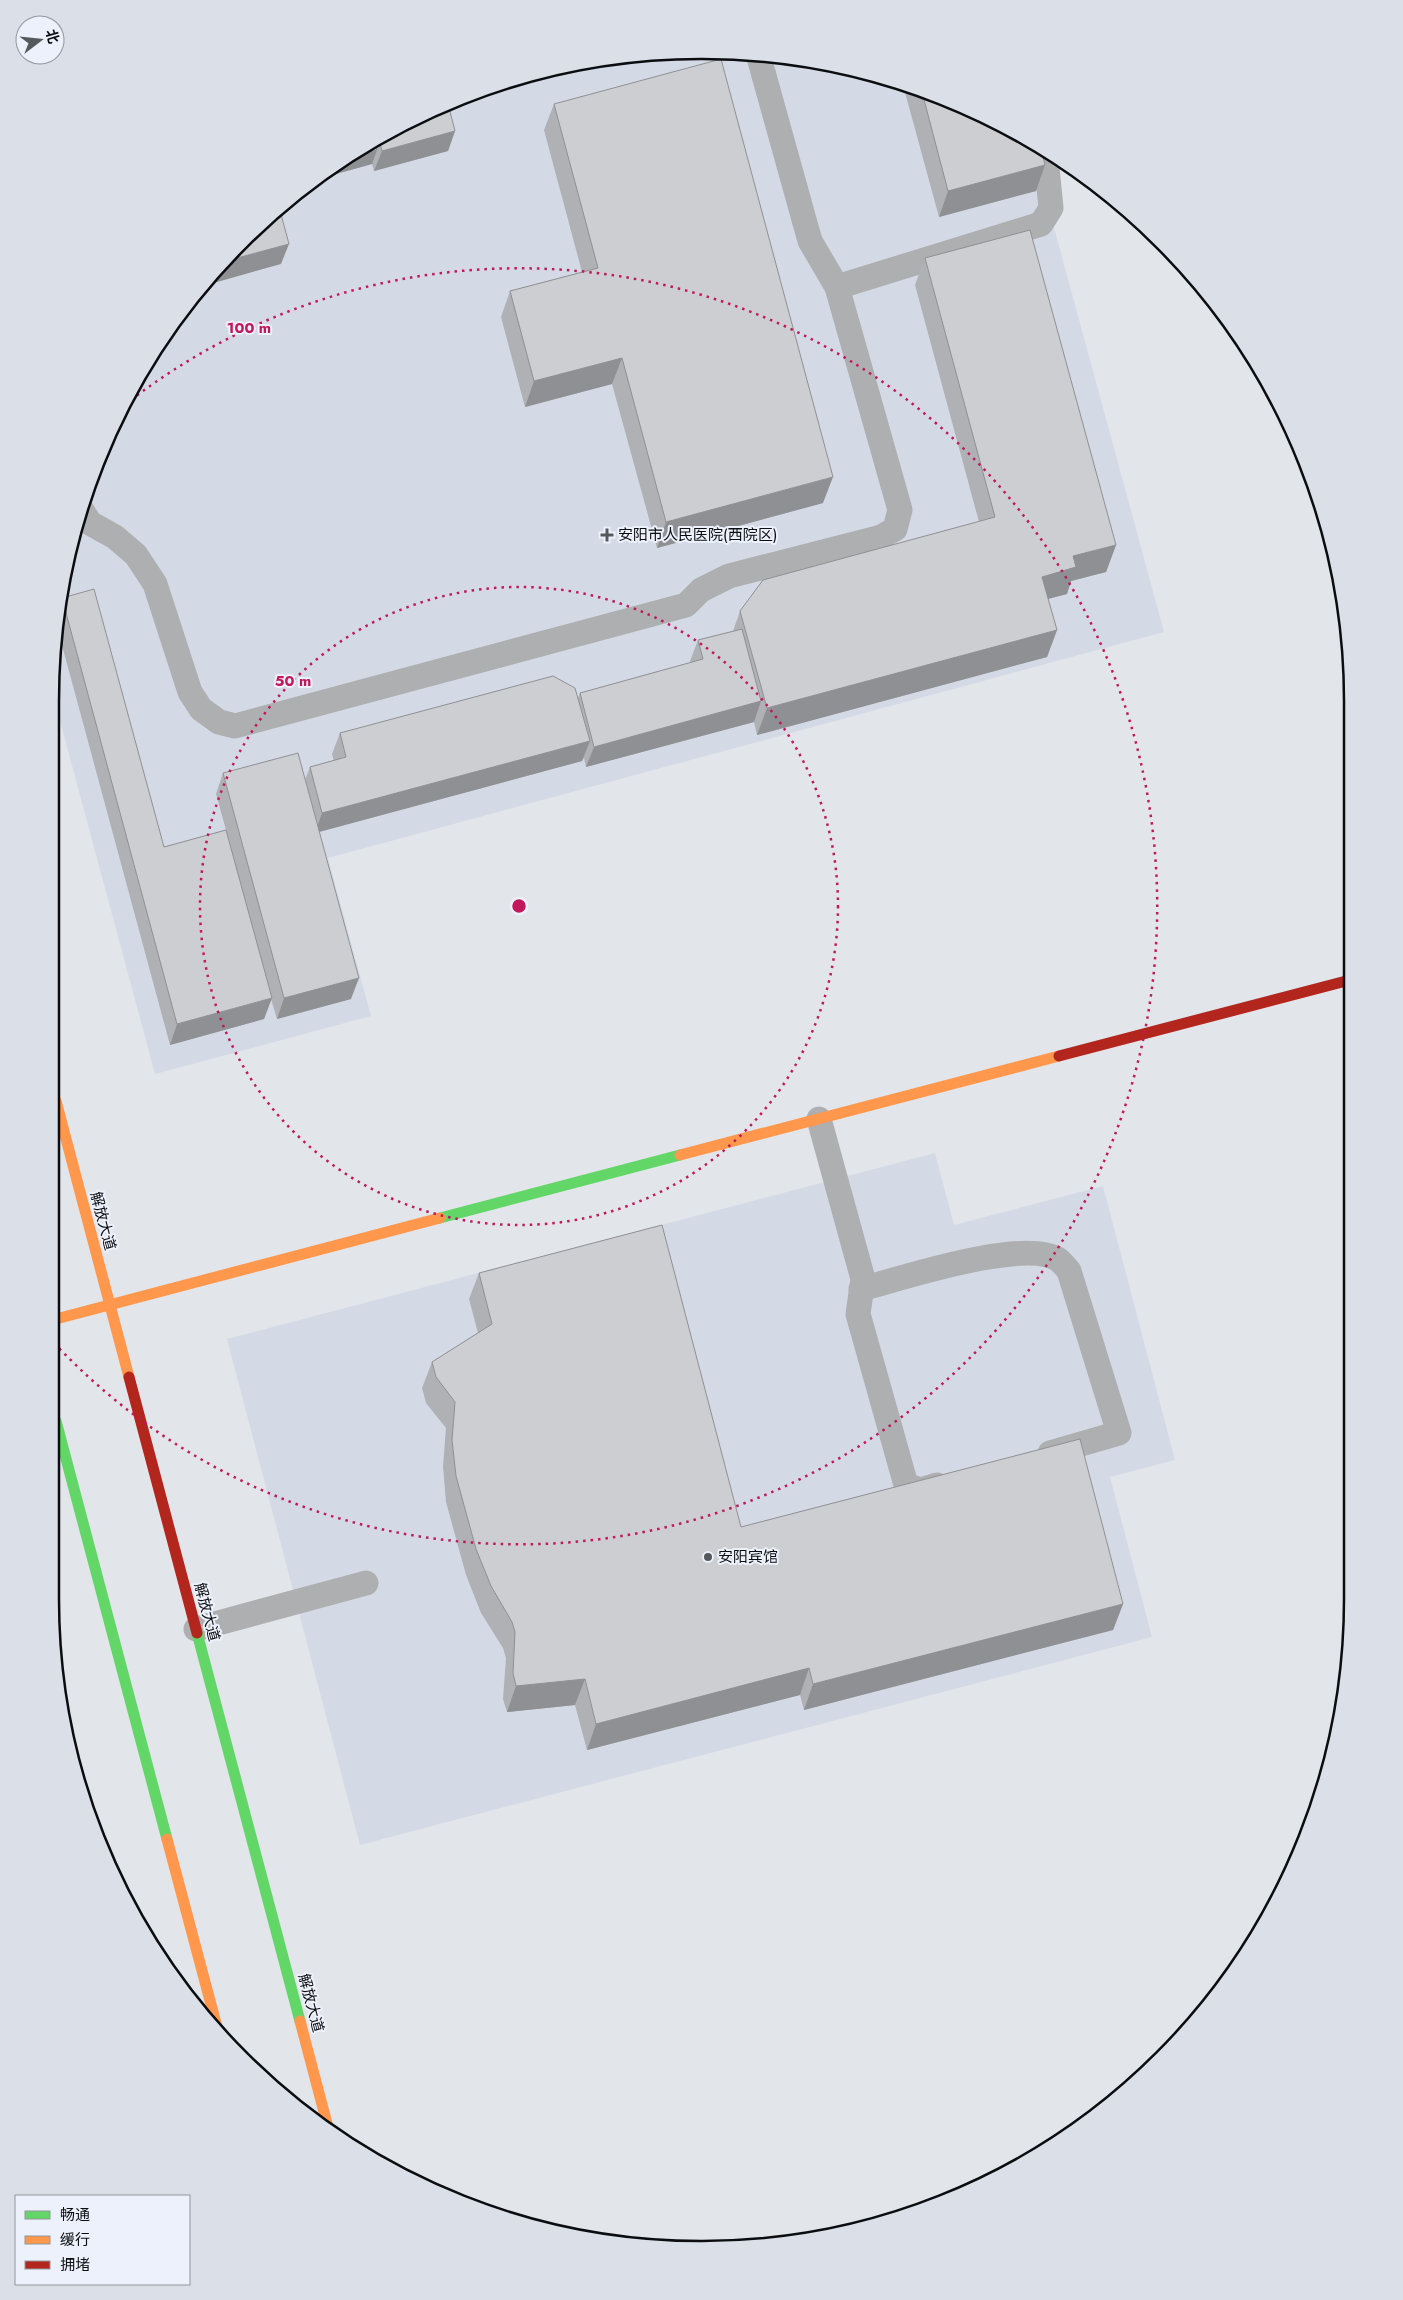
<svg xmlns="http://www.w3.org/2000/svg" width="1403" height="2300" font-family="Jost,'Noto Sans SC',sans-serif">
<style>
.built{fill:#d4dae5}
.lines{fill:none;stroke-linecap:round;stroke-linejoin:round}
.lane{stroke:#aeafb0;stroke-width:25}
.fast{stroke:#63d668;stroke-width:11}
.slow{stroke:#ff974d;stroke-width:11}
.jam{stroke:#b3261e;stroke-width:11}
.wall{fill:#afb1b5}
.shaded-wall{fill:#8f9093}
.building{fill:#ccced2;stroke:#8f9093}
.ring{fill:none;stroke:#c2185b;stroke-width:2.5;stroke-dasharray:2.5 5}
.poi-dot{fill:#56595c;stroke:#ecf1fb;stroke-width:2}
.labels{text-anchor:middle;stroke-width:4;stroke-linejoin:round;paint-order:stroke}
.poi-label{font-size:15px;fill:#0b0d10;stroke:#ecf1fb;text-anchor:start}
.street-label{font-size:15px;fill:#0b0d10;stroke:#ecf1fb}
.rim{fill:none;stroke:#0b0d10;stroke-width:2.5}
.centre{fill:#c2185b;stroke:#ecf1fb;stroke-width:2.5}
.ring-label{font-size:15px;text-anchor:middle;font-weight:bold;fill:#c2185b;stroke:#ecf1fb;stroke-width:4;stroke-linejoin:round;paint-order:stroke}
</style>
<rect width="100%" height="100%" fill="#e2e5ea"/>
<!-- built -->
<g class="built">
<polygon points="744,51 870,72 989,117 1031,143 1164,632 328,858 371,1016 155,1074 56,706 56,617 99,452 184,305 272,212 376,137 492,85 616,56"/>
<polygon points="935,1153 954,1225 1103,1186 1175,1460 1110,1477 1152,1637 360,1845 227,1339"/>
</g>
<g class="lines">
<!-- lane -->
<g class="lane">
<polyline points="837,287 1041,224 1051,208 1046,158 1049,154"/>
<polyline points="83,512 90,523 115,537 136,555 155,584 190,692 201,709 219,722 235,726 686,605 701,590 729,576 881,537 895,529 900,510 837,287 810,241 758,54"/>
<polyline points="819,1119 863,1279 858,1314 906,1485 921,1490 937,1485"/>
<path d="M861,1289c39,-10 164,-52 198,-29 3,3 7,7 10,11l50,162 -69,20"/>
<polyline points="196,1629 366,1583"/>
</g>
<!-- fast -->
<g class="fast">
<polyline points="440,1218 680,1155"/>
<polyline points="56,1421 167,1839"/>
<polyline points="197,1633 300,2021"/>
</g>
<!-- slow -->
<g class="slow">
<polyline points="56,1101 129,1377"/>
<polyline points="680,1155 1059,1056"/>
<polyline points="56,1319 440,1218"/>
<polyline points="167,1839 217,2027"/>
<polyline points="300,2021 329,2131"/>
</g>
<!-- jam -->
<g class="jam">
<polyline points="1059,1056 1350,980"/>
<polyline points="129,1377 197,1633"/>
</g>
</g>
<!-- wall -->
<g class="wall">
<polygon points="903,85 989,117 1045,165 1036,191 939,217"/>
<polygon points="448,104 455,131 448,151 374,171 372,164 318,179 376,137"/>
<polygon points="554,104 823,503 657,548 612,384 525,407 501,317 510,291 582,272 544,130"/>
<polygon points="925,258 1116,545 1106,572 1071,581 1067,594 1048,599 1057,630 1047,657 757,735 754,722 586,767 584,758 582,761 319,832 351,999 277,1019 271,999 264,1019 170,1045 56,623 56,617 62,598 164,847 226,830 216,794 223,773 305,780 310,767 334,761 332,754 340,733 578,698 580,693 691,663 690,661 698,640 733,631 740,611 979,522 915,285"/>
<polygon points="479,1273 741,1527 1123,1604 1113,1630 804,1710 800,1695 587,1750 575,1705 507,1712 503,1699 506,1658 503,1648 481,1613 466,1575 446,1502 443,1466 446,1428 426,1403 422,1388 432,1362 478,1333 469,1299"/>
</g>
<!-- shaded-wall -->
<g class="shaded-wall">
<polygon points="455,131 448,151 374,171 382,151"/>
<polygon points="377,150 372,164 318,179 346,158"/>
<polygon points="1045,165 1036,191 939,217 948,191"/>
<polygon points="289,244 281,264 203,286 226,261"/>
<polygon points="622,358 612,384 525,407 534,381"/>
<polygon points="833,477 823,503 657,548 666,522"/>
<polygon points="1116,545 1106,572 1071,581 1067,594 1032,603 1042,577 1073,556"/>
<polygon points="1057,630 1047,657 757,735 767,708"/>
<polygon points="761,701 754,722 586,767 594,747"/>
<polygon points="590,741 582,761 315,833 322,813"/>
<polygon points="359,978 351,999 277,1019 284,998"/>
<polygon points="272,998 264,1019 170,1045 177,1024"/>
<polygon points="1123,1604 1113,1630 804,1710 813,1684"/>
<polygon points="809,1668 800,1695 587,1750 596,1724"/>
<polygon points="585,1679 575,1705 507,1712 516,1686"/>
</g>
<!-- building -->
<g class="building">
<polygon points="721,59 833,477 666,522 622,358 534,381 510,291 598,268 554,104"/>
<polygon points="922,92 989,117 1041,149 1045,165 948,191"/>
<polygon points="448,104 455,131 382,151 378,136"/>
<polygon points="374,139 377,150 346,158"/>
<polygon points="279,207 289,244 226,261 272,212"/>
<polygon points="1030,230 1116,545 1073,556 1076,567 1042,577 1057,630 767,708 740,611 763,580 995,517 925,258"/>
<polygon points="94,589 164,847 226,830 272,998 177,1024 62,598"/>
<polygon points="742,629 761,701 594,747 580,693 703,659 698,640"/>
<polygon points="553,676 575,688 590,741 322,813 310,767 346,757 340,733"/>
<polygon points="298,753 359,978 284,998 223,773"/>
<polygon points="662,1225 741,1527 1080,1439 1123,1604 813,1684 809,1668 596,1724 585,1679 516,1686 513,1673 515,1632 512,1622 491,1586 476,1549 456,1476 452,1440 455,1402 436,1377 432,1362 492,1324 479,1273"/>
</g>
<!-- distance rings -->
<g class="ring">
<circle cx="519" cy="906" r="319"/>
<path d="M131 400A638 638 0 1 1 56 1345"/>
</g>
<!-- markers -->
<g class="poi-dot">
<path d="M604.5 527.5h5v5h5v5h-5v5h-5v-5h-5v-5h5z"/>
<circle cx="708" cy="1557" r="5"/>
</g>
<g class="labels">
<!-- poi labels -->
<g class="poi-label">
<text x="618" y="540">安阳市人民医院(西院区)</text>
<text x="718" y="1562">安阳宾馆</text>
</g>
<!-- street labels -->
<g class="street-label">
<text transform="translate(103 1221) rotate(75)" y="5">解放大道</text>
<text transform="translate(207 1612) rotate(75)" y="5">解放大道</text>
<text transform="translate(311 2003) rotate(75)" y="5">解放大道</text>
</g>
</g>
<!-- crop -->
<path d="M0 0H1403V2300H0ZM701 59H702A642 642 0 0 1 1344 701V1599A642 642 0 0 1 702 2241H701A642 642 0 0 1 59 1599V701A642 642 0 0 1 701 59Z" fill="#dadfe8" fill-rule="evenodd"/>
<path class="rim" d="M701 59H702A642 642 0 0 1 1344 701V1599A642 642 0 0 1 702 2241H701A642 642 0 0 1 59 1599V701A642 642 0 0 1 701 59Z"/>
<circle cx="519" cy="906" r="8" class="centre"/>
<g class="ring-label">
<text x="249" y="333">100 m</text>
<text x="293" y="686">50 m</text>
</g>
<!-- legend -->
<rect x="15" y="2195" width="175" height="90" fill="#ecf1fb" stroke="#92969d"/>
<rect x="25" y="2211" width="25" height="8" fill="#63d668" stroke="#92969d"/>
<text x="60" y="2220" font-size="15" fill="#0b0d10">畅通</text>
<rect x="25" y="2236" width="25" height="8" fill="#ff974d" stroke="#92969d"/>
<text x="60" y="2245" font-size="15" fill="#0b0d10">缓行</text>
<rect x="25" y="2261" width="25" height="8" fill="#b3261e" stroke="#92969d"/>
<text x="60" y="2270" font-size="15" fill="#0b0d10">拥堵</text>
<!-- north arrow -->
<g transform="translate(40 40) rotate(74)"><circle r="24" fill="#ecf1fb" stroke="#92969d"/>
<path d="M0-4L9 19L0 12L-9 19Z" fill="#56595c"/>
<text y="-8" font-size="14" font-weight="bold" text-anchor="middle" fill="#0b0d10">北</text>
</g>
</svg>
